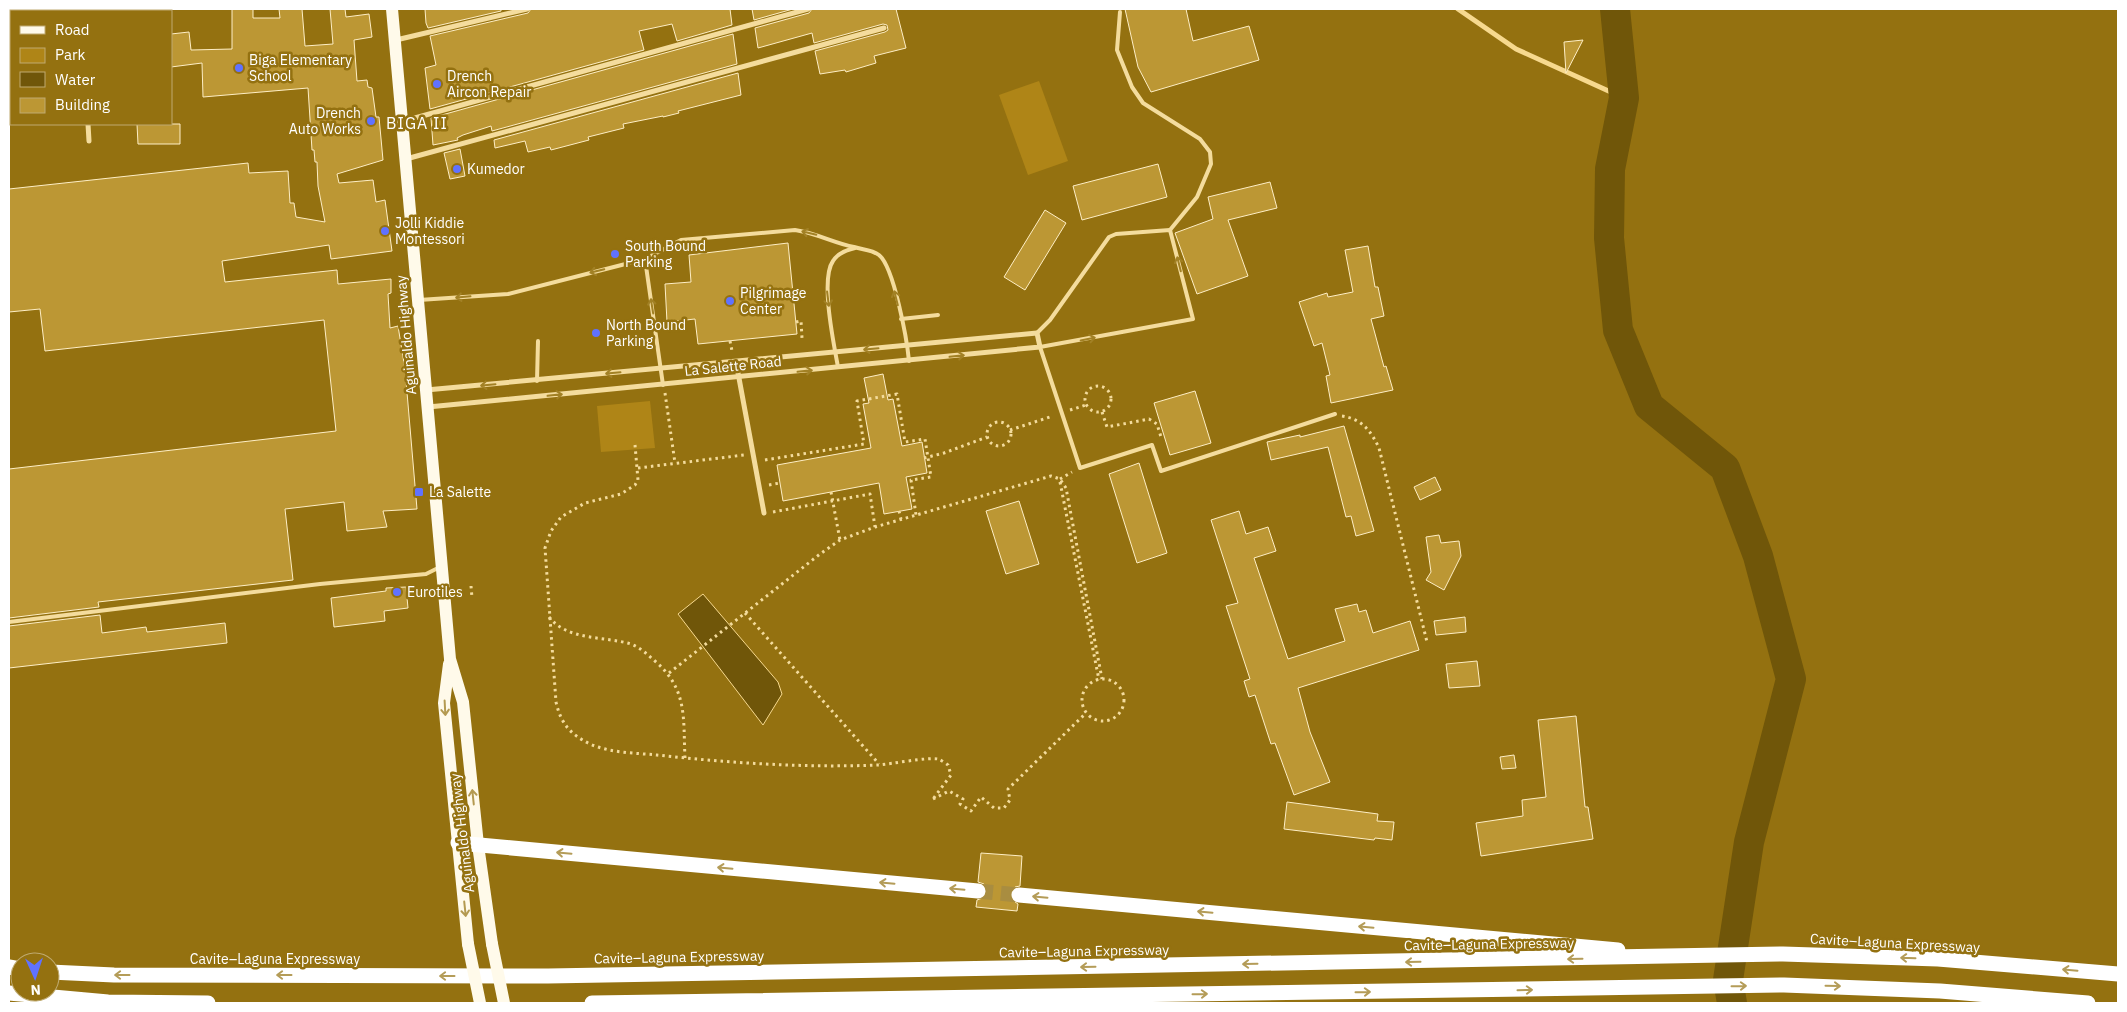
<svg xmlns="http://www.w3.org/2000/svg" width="2127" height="1012" font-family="'IBM Plex Sans',sans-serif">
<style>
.green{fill:#af8517}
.water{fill:#705609;stroke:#f7d98e}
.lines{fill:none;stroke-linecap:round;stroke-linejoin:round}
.stream{stroke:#f7d98e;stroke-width:5}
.river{stroke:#705609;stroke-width:30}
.building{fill:#bc9734;stroke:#feeec5}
.highway-tunnel{stroke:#a98d40;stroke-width:15;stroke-dasharray:15 8;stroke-linecap:butt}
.path{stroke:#f4dc9d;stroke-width:3;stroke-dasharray:2.5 4;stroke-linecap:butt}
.lane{stroke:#f4dc9d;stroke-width:4}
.street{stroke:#f4dc9d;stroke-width:5}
.primary{stroke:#fffaea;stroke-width:12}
.highway{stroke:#fff;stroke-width:15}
.primary-bridge{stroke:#fffaea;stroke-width:12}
.oneway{stroke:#a28125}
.oneway2{stroke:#b49a51}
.oneway3{stroke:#b49c58}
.poi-dot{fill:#6072ff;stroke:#947110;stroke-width:2}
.labels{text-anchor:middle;stroke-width:5;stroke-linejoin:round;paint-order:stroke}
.poi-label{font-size:14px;fill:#fff;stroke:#947110;text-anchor:start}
.street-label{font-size:14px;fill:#fff;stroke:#947110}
.quarter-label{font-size:16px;letter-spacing:1px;fill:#fff;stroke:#947110}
</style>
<rect width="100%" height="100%" fill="#947110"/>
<!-- green -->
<g class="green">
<polygon points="1039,81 1068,161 1028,175 999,95"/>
<polygon points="650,401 655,448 601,452 597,406"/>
</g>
<!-- water -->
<polygon class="water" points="703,594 778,682 782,694 763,725 678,614"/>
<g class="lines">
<!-- stream -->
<polyline class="stream" points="1458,9 1516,49 1624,98"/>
<!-- river -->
<polyline class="river" points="1615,9 1624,98 1610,169 1609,238 1618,330 1649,406 1725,468 1758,556 1791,679 1749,842 1728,980 1732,1003"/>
</g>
<!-- building -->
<g class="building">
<polygon points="232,9 253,9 253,18 280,18 279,9 302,9 305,46 333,44 330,9 345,9 346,17 369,14 372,37 354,40 357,81 367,80 368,87 372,88 376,117 379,117 383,160 337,174 339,183 373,180 376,202 385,200 392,251 331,259 329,245 222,261 225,282 337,270 338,284 391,279 391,293 388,294 390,328 398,326 405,369 417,509 383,511 387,527 347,531 344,502 285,509 293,580 98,602 99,607 9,618 9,469 336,431 324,320 45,351 40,309 9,312 9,189 248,163 249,173 288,171 290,203 294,203 296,217 325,222 318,186 317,162 315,162 314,150 312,150 308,88 203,97 202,63 171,67 171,34 189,32 191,50 232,49"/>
<polygon points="425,9 501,9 501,11 428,28 426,23"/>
<polygon points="531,9 730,9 732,25 677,41 672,24 639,31 644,50 430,109 425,68 436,65 430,36 528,13"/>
<polygon points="752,9 793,9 754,20"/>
<polygon points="812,9 896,9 906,48 874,56 876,63 846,72 845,70 820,74 815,51 885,32 888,30 887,25 883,24 814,43 812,33 758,48 755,28 809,13"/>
<polygon points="1125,9 1186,9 1193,41 1249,26 1259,60 1151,92 1138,67"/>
<polygon points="733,34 737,64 492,131 491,126 463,135 457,138 458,140 433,145 431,118"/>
<polygon points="1583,40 1566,73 1564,42"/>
<polygon points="738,73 741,95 678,111 679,113 663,117 663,116 623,124 624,128 588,137 589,140 551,150 550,147 528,152 525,141 495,148 494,140"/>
<polygon points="137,124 180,124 180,144 138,144"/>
<polygon points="460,149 465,176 450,179 444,153"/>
<polygon points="1158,164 1167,197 1082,220 1073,186"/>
<polygon points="1270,182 1277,208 1228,220 1248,276 1197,294 1175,233 1213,219 1208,197"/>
<polygon points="1045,210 1066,223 1025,290 1004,277"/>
<polygon points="788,243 797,334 698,344 695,319 667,322 665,284 691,282 689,255"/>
<polygon points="1368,246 1375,287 1378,287 1384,316 1371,319 1384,367 1386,366 1393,390 1331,403 1326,376 1330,375 1322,343 1314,346 1299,302 1327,293 1328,297 1353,292 1345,250"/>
<polygon points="883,374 888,400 893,399 902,446 922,442 927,473 906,477 912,509 884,514 879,483 783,501 777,465 871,448 863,404 869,403 864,378"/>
<polygon points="1195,391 1211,443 1170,455 1154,403"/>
<polygon points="1344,426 1374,531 1356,536 1351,516 1346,517 1328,447 1271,460 1267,442 1300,435 1300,437"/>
<polygon points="1139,463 1167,553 1137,563 1109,474"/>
<polygon points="1435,477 1441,490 1420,500 1414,487"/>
<polygon points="1019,501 1039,564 1006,574 986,511"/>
<polygon points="1239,511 1246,534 1268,527 1276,551 1254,558 1288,659 1345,641 1335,609 1357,604 1359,612 1366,610 1373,633 1410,621 1419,650 1298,688 1310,732 1330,782 1294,795 1275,743 1271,744 1255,695 1249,697 1244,681 1250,679 1226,606 1238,603 1211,520"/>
<polygon points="1439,535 1441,543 1459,541 1461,556 1444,590 1426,580 1431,572 1426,537"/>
<polygon points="406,587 408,608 384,611 385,621 334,627 331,598 386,591 386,588"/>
<polygon points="100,615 102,633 146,627 147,632 225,623 227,643 9,668 9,626"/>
<polygon points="1465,617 1466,632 1436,635 1434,621"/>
<polygon points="1477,661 1480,686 1449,688 1446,664"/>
<polygon points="1576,716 1585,807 1588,807 1593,839 1481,856 1476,823 1523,816 1522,800 1546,797 1538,720"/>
<polygon points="1514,755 1516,768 1502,769 1500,757"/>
<polygon points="1287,802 1378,814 1377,821 1394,822 1392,840 1375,838 1374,840 1284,829"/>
<polygon points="981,853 1022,856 1020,886 1015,887 1010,894 1011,899 1018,904 1017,911 976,907 977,900 985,897 987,891 984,884 978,882"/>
</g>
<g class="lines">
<!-- highway-tunnel -->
<polyline class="highway-tunnel" points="978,891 1019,895"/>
<!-- path -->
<g class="path">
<polyline points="796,322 801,321 802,338"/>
<polyline points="730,341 732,351"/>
<circle cx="1098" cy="399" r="13"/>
<polyline points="665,393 675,463"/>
<polyline points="1070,410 1086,405"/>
<polyline points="1102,412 1107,427 1149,419 1157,424 1161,437 1159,439"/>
<path d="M1342,416c20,3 29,15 37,32l48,194"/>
<circle cx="999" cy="434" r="12"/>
<polyline points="1010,430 1050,417"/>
<path d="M635,445l3,35 -3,5 -14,9 -36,9 -24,14 -10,14 -6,17 11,154c5,22 14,32 34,42 20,9 46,9 67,11 73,8 148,13 221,10 13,-1 50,-8 60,-6 3,1 7,4 10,6l3,10 -18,24"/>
<polyline points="924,458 944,453 987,437"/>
<polyline points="765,460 864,444 857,401 897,394 905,442 925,439 931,477 911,480 916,515"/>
<polyline points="638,468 744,455"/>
<polyline points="1060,479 1072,472"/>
<polyline points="1060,482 1099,680"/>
<polyline points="769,485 780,483"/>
<polyline points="831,492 840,540"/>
<polyline points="899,511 901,519"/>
<polyline points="773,512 870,494 875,527"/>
<polyline points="471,586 472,598"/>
<polyline points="745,613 879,764"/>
<path d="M549,617c19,24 55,19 82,27 10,4 17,11 25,18 32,28 27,57 29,96"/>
<polyline points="669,673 820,554 840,540 875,527 1051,476 1060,479 1066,488 1102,679"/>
<circle cx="1103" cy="700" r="21"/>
<polyline points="933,799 949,791 963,799 960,804 971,811 981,797 994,808 1004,808 1010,800 1008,789 1086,713"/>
</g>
<!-- lane -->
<g class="lane">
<polyline points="1120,12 1117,50 1132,87 1143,103 1200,139 1210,152 1211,164 1197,197 1170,230"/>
<polyline points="645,259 663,385"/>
<path d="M419,300l89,-6 137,-35 36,-19 114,-10c21,3 39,13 59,17 9,3 17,2 25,8 15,12 28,85 30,106"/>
<polyline points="901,319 938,315"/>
<polyline points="1037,333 1050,320 1109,237 1116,234 1170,230 1193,319 1040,347 1080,468 1152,445 1161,471 1335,414"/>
<path d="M838,367c-4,-22 -18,-88 -5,-106 5,-8 13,-11 22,-13"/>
<polyline points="537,381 538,341"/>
<polyline points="9,622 320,584 426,574 438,568"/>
</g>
<!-- street -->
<g class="street">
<polyline points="82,9 82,11"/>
<polyline points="396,40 527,9"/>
<polyline points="9,86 11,86"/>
<polyline points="404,121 808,9"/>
<polyline points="88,124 89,141"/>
<polyline points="406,159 884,28"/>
<polyline points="736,362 764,513"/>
<polyline points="426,390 1037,333 1040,347 428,407"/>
</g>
<!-- primary -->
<g class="primary">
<polyline points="392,9 450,659 463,702 478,845 492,944"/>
<polyline points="449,664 444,703 468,944"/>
</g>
<!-- highway -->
<g class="highway">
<polyline points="458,843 978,891"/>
<polyline points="1019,895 1618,950"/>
<polyline points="9,967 20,969"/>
<polyline points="50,972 114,975 548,976 1783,954 1938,959 2118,974"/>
<polyline points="9,993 108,1002 208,1003"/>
<polyline points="592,1003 1784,985 1940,991 2088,1003"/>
</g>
<!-- primary-bridge -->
<g class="primary-bridge">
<polyline points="468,944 480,1003"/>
<polyline points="492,944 504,1003"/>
</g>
</g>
<!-- one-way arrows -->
<defs><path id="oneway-shaft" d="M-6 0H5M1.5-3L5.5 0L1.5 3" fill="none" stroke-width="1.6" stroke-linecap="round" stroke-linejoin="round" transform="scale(1.25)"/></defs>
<g class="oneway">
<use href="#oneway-shaft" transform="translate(809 233) rotate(-167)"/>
<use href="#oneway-shaft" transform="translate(1179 264) rotate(-104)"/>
<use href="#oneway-shaft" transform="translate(597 271) rotate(166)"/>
<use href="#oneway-shaft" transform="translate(463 297) rotate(175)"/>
<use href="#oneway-shaft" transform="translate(896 298) rotate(-104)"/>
<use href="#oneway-shaft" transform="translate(828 299) rotate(83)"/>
<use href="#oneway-shaft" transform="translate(652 306) rotate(-99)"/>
<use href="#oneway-shaft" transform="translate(1088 339) rotate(-11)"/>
<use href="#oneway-shaft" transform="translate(871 349) rotate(175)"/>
<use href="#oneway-shaft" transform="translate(957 356) rotate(-6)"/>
<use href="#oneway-shaft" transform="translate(805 371) rotate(-6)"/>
<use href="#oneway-shaft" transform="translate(613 373) rotate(175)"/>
<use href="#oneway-shaft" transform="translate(488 385) rotate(175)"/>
<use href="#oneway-shaft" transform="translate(555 395) rotate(-6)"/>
</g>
<g class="oneway2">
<use href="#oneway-shaft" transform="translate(445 708) rotate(87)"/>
<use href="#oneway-shaft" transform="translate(473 797) rotate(-96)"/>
<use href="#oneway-shaft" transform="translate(465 909) rotate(84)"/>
</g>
<g class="oneway3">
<use href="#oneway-shaft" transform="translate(564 853) rotate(-175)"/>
<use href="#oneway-shaft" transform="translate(725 868) rotate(-175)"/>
<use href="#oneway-shaft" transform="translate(887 883) rotate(-175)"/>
<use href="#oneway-shaft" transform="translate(957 889) rotate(-175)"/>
<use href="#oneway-shaft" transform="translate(1040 897) rotate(-175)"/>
<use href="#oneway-shaft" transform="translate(1205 912) rotate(-175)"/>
<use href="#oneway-shaft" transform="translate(1366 927) rotate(-175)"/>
<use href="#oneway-shaft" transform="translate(1908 958) rotate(-178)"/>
<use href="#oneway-shaft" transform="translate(1575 959) rotate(179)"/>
<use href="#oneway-shaft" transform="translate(1413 962) rotate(179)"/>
<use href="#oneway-shaft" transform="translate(1250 964) rotate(179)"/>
<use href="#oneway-shaft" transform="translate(1088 967) rotate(179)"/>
<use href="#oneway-shaft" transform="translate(2070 970) rotate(-175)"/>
<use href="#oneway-shaft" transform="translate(122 975) rotate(-180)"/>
<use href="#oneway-shaft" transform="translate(284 975) rotate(-180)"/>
<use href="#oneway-shaft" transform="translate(447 976) rotate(-180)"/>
<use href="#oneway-shaft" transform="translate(1739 986) rotate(-1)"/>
<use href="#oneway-shaft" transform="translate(1833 986) rotate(1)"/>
<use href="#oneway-shaft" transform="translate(1525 990) rotate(-1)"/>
<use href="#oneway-shaft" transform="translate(1363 992) rotate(-1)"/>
<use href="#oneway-shaft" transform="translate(1200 994) rotate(-1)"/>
</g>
<!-- markers -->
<g class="poi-dot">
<circle cx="239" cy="68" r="5"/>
<circle cx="437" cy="84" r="5"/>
<circle cx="371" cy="121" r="5"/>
<circle cx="457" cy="169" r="5"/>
<circle cx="385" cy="231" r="5"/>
<circle cx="615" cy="254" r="5"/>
<circle cx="730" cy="301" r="5"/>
<circle cx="596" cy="333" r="5"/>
<rect x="414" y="487" width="10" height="10" rx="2.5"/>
<circle cx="397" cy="592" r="5"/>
</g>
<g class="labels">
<!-- poi labels -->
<g class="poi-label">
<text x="249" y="65">Biga Elementary<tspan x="249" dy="16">School</tspan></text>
<text x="447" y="81">Drench<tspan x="447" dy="16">Aircon Repair</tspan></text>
<text x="361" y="118" text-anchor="end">Drench<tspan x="361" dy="16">Auto Works</tspan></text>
<text x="467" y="174">Kumedor</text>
<text x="395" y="228">Jolli Kiddie<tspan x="395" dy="16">Montessori</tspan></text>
<text x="625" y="251">South Bound<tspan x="625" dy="16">Parking</tspan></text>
<text x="740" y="298">Pilgrimage<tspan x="740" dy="16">Center</tspan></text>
<text x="606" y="330">North Bound<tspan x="606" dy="16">Parking</tspan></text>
<text x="429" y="497">La Salette</text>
<text x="407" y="597">Eurotiles</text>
</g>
<!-- street labels -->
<g class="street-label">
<text transform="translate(406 335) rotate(-95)" y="5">Aguinaldo Highway</text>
<text transform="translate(733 366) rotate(-6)" y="5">La Salette Road</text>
<text transform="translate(462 833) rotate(-97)" y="5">Aguinaldo Highway</text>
<text transform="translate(1895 943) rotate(3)" y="5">Cavite–Laguna Expressway</text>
<text transform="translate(1489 944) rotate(-1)" y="5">Cavite–Laguna Expressway</text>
<text transform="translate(1084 951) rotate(-1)" y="5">Cavite–Laguna Expressway</text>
<text transform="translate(679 957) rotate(-1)" y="5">Cavite–Laguna Expressway</text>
<text x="275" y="964">Cavite–Laguna Expressway</text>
</g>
<!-- quarter labels -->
<g class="quarter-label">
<text x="417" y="129">BIGA II</text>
</g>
</g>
<!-- border -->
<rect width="2127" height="1012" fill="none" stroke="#ffffff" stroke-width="20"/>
<!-- legend -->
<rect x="10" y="10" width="162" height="115" fill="#947110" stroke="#bfaa70"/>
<rect x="20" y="26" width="25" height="8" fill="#fffaea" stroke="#bfaa70"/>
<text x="55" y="35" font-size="15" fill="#ffffff">Road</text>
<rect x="20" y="48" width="25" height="15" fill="#af8517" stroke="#bfaa70"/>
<text x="55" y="60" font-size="15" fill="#ffffff">Park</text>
<rect x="20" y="72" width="25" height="15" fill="#705609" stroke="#bfaa70"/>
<text x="55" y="85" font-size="15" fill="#ffffff">Water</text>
<rect x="20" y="98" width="25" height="15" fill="#bc9734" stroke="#bfaa70"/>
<text x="55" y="110" font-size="15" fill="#ffffff">Building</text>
<!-- north arrow -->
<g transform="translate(35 977) rotate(177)"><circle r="24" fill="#947110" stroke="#bfaa70"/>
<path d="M0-4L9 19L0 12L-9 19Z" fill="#6072ff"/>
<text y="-8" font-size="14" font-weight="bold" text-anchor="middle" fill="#ffffff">N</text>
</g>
</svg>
